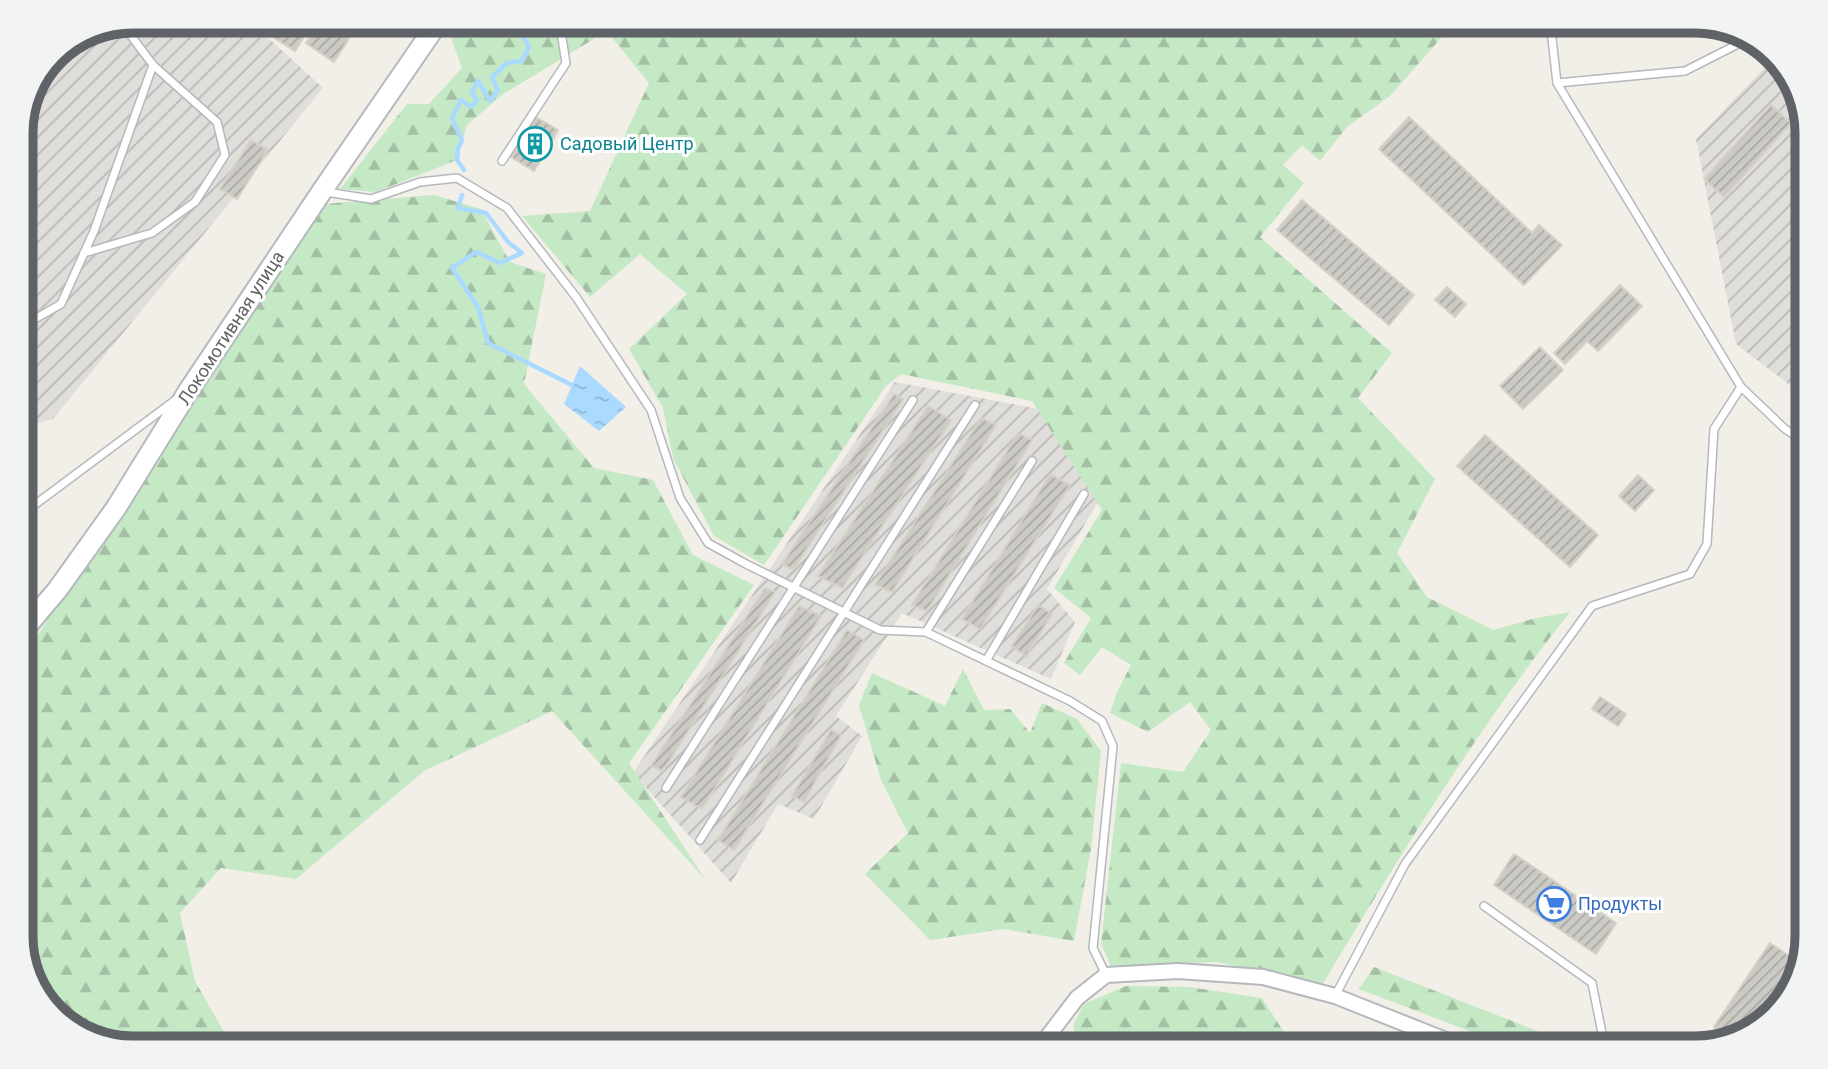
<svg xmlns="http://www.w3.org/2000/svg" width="1828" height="1069" font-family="Roboto,sans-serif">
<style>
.industrial{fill:url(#industrial-furrows)}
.forest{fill:url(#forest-firs)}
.water{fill:url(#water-ripples)}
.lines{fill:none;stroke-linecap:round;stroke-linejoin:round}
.stream{stroke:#aadaff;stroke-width:4.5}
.building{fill:url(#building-hatch);stroke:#d6d1c6;stroke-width:2}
.lane-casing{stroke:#b5b8bc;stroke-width:10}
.street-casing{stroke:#b5b8bc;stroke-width:18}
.secondary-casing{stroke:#b6babf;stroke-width:23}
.lane{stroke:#fff;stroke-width:7}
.street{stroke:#fff;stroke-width:14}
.secondary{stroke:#fff;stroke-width:19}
.labels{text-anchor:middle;stroke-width:6;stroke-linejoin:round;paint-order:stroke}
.culture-label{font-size:18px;fill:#0d838f;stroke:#fff;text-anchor:start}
.street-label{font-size:18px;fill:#5f6368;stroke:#fff}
.shop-label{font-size:18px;fill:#366cbe;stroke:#fff;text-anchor:start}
.rim{fill:none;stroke:#5f6368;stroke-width:9}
</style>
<defs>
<pattern id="industrial-furrows" width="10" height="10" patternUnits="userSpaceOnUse" patternTransform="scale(1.75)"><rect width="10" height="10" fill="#e0deda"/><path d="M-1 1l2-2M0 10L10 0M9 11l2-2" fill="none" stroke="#b9b8b5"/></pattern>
<pattern id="forest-firs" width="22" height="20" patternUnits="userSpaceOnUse" patternTransform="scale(1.75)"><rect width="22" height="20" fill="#c5e8c5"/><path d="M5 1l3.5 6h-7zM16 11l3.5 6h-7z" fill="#a3c0a4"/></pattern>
<pattern id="water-ripples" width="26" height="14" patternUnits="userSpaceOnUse" patternTransform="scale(1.75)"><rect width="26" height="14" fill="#aadaff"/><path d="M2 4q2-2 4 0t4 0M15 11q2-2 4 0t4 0" fill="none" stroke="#8eb4d2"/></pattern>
<pattern id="building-hatch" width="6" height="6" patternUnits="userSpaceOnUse" patternTransform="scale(1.75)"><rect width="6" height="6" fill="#cccac5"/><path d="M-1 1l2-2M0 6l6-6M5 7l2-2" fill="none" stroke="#a9a8a4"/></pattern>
</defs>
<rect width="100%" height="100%" fill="#f1efe8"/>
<!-- industrial -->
<g class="industrial">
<polygon points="134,21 250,21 323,88 53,419 21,428 21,127 54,54"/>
<polygon points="1773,59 1792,77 1807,127 1807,398 1736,344 1696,139"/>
<polygon points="895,382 1044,410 1102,495 1047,589 1075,622 1051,679 902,613 836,716 862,736 814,819 778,804 731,883 633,773"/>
</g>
<!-- forest -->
<g class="forest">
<path d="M456,21h1000l-66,75 -43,31 -27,34 -18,-16 -19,20 21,18 -44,54 132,116 -34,45 77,81 -38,74 30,44 66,33 43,-12 34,-6c-93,117 -171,245 -248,373l-105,-23 -106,4 -10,-22 20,-181 62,9 28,-42 -21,-28 -42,30 -38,-19 7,-21 14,-27 -29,-18 -22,28 -16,-12 27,-45 -37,-30 48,-78 -70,-109 -131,-27 -15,12 -122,179 -50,-29 -41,-78 -10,-50 -34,-59 58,-55 -47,-40 -50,43 -68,-81 68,-5 59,-128 -42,-52 -105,64 -35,30 -10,35 -81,32 -36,-3 67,-85h22l33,-36 -13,-36z"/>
<polygon points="434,195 481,209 510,262 546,274 524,384 594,468 653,480 693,555 754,585 629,763 705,879 552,711 424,771 296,879 221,868 180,913 195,981 233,1048 134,1048 77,1033 36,992 21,942 21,656 39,633 189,390 324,204"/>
<polygon points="963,669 984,710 1010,709 1030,733 1042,703 1077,719 1101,751 1091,849 1074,941 1004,929 930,940 865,874 908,833 881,780 859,705 872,673 945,706"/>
<polygon points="1374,967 1581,1048 1514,1048 1359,989"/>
<polygon points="1126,986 1189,987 1262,998 1294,1048 1079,1048 1073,1025 1084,1004"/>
</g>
<!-- water -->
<polygon class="water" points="580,366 626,407 599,431 564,404"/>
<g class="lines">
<!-- stream -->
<g class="stream">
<polyline points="564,22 565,21"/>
<polyline points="464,170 457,160 458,149 462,140 452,118 461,100 471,107 477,101 472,92 478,81 490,101 498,90 492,77 507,63 522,61 529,47 523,36 528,21"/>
<polyline points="462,195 458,208 486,213 508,242 522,253 500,263 476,252 452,268 478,307 488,343 572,385"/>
</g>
</g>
<!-- building -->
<g class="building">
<polygon points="247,21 288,21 307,32 295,51"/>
<polygon points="321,21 360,21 334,62 306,43"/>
<polygon points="1771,105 1791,123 1724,197 1704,179"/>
<polygon points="536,117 558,130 534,171 511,157"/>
<polygon points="1409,117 1532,233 1539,225 1562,245 1524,285 1379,149"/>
<polygon points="251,140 268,150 237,199 220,189"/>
<polygon points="1302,200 1414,295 1389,325 1277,230"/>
<polygon points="21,260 33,286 21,291"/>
<polygon points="1620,285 1642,306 1598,351 1587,341 1565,364 1554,353"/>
<polygon points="1447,287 1466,304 1455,317 1435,300"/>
<polygon points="1540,347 1563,370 1523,409 1500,386"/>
<polygon points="894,394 903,399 793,570 782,564"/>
<polygon points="928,406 951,420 842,588 818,576"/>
<polygon points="981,418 996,425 892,592 875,585"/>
<polygon points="1018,433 1032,440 927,611 912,605"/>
<polygon points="1485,435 1598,535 1570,567 1457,466"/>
<polygon points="1050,474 1070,485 980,629 962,619"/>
<polygon points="1638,475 1654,490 1635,511 1619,496"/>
<polygon points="765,588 775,592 663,771 651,766"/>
<polygon points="1038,605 1052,614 1026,656 1012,646"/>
<polygon points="799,606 821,616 702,809 681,797"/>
<polygon points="847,630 864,640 734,850 718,840"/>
<polygon points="1600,697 1626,714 1618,726 1592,709"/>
<polygon points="831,730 841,735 804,802 792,796"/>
<polygon points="1514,854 1616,923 1596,954 1494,885"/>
<polygon points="1770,943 1797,961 1749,1033 1731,1038 1714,1027"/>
</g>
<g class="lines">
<!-- lane casing -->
<g class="lane-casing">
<g id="lane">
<polyline points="1550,21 1557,83 1741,387 1784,428 1807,444"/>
<polyline points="53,56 58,52"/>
<polyline points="1557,83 1685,71 1752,37"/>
<polyline points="502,161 566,63 562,38 556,21"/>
<polyline points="326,192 371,199 420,182 457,178 507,208 576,297 651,410 680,498 708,543 746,564 880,630 926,632 1070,701 1102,721 1113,746 1093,948 1106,975"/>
<polyline points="84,253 152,233 195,202 225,155 217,122 153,65"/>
<polyline points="21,327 61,304 94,231 153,65 123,25"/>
<polyline points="21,515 174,401"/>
<polyline points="926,632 1032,461"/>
<polyline points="986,661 1084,494"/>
<polyline points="666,788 913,400"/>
<polyline points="700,840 975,405"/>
<polyline points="1484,906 1592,983 1605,1048"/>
<polyline points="1335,996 1405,864 1592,606 1690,574 1707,544 1714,429 1741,387"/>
</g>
</g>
<!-- street casing -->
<g class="street-casing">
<polyline id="street" points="1039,1048 1077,998 1106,975 1178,971 1263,977 1335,996 1466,1048"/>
</g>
<!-- secondary casing -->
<g class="secondary-casing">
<polyline id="secondary" points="21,633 58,589 116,508 189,390 322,191 439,21"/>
</g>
<!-- lane -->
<use href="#lane" class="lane"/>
<!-- street -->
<use href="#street" class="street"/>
<!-- secondary -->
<use href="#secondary" class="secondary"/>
</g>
<!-- icons -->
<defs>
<g id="building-ring" transform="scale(1.75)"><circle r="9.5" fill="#fff" stroke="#0f9aa8" stroke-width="1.5"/><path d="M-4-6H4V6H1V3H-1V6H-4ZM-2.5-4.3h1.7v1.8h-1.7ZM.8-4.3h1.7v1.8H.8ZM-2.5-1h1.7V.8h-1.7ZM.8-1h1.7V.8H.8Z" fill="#0f9aa8"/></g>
<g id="supermarket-ring" transform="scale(1.75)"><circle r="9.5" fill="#fff" stroke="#3f7fe0" stroke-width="1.5"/><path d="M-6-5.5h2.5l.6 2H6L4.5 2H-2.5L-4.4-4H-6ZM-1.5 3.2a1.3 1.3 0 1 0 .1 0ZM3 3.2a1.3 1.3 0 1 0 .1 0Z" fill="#3f7fe0"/></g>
</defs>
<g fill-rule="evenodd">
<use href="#building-ring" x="535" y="144"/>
<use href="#supermarket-ring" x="1554" y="904"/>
</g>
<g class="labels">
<!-- culture labels -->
<g class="culture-label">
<text x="560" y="150">Садовый Центр</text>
</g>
<!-- street labels -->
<g class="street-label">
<text transform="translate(231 328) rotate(-57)" y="6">Локомотивная улица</text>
</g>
<!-- shop labels -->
<g class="shop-label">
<text x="1578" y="910">Продукты</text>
</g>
</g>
<!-- crop -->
<path d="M0 0H1828V1069H0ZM133 33H1695A100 100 0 0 1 1795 133V936A100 100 0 0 1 1695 1036H133A100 100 0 0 1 33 936V133A100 100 0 0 1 133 33Z" fill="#f2f3f3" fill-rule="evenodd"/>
<path class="rim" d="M133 33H1695A100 100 0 0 1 1795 133V936A100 100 0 0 1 1695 1036H133A100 100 0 0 1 33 936V133A100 100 0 0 1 133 33Z"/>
</svg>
